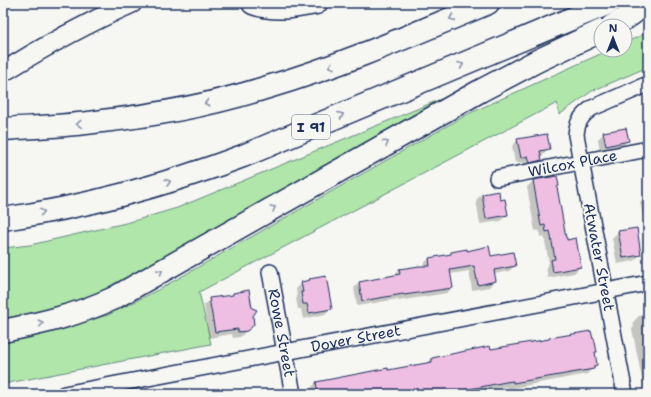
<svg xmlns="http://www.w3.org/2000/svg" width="651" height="397" font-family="'Shantell Sans',sans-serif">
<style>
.green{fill:#b0e6a9;stroke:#668a84}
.shadow{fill:#0003}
.building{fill:#eebfe2;stroke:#1b2f5e}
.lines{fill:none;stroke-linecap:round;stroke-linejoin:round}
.minor-casing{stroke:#1b2f5e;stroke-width:18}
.major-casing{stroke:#1b2f5e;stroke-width:22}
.highway-casing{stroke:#1b2f5e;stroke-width:25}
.minor{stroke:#f6f6f2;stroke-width:15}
.major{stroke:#f6f6f2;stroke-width:19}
.highway{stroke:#f6f6f2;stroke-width:22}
.oneway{stroke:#8892a8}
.labels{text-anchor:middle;stroke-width:3.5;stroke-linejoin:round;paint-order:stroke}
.shield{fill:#f6f6f2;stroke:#5d6b8a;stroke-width:1}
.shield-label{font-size:14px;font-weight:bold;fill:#1b2f5e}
.street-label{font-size:15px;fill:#1b2f5e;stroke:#f6f6f2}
</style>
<rect width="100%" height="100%" fill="#f6f6f2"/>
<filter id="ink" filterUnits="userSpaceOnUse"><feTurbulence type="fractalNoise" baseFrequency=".025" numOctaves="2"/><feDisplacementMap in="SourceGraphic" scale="8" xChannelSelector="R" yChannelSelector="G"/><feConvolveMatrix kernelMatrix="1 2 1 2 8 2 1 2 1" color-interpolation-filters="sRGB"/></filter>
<g filter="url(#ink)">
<!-- green -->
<g class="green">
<polygon points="648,32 648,67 592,91 559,115 557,103 199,292 211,344 3,384 3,341 61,328 108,315 156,291 468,114 609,50 625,50 625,43"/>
<polygon points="441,99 445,102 139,275 78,303 39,313 3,320 3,248 30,245 130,222 177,208"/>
</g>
<!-- shadow -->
<g class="shadow">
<polygon points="604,133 627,141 621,147 600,151 598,139"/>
<polygon points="518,140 549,149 543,155 540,156 541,160 535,166 524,168 523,162 515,163 512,146"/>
<polygon points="533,181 558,186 556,188 565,239 580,267 574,273 548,278 546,267 549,263 544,236 540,237 539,230 535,231 527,187"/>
<polygon points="482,194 500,201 507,215 501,221 480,224 476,200"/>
<polygon points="648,194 648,225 645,225 640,202"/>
<polygon points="618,232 640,255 634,261 617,264 612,238"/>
<polygon points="466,252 490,257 515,266 509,271 494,274 495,281 489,287 472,290 469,271 450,274 452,288 447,293 398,301 398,299 357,306 354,288 359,283 393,276 400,270 424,267 423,264 429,259 449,255 451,253"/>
<polygon points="310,280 331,308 325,314 303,319 301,309 298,309 296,299 297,298 296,289 302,283 308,281"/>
<polygon points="233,294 252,315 253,325 240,337 233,338 232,334 209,338 204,305 210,299 231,296"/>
<polygon points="648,314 648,394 645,394 632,329 634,327 633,322 639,316"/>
<polygon points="490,350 594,353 596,365 587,374 508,389 507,387 499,388 465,394 311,394 310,389 316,383 387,372 427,364 432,358"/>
</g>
<!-- building -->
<g class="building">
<polygon points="626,128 629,141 606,146 603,132"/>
<polygon points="547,134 550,149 540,151 542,160 530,163 528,156 521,158 517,139"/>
<polygon points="557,176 559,186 557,187 566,238 567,238 567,240 576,238 581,267 553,272 551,260 555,259 550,231 546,232 545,225 541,226 533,180"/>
<polygon points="499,191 500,200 505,199 508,215 486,219 482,194"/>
<polygon points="637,228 641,255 623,258 618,231"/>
<polygon points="489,246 491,256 513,252 516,266 494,270 496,281 478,285 474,266 450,270 453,288 404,295 403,294 362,301 359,282 400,274 399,269 420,266 430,266 429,258 451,254 451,252 467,249 467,251"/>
<polygon points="326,276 332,309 309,313 307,304 303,304 301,292 303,292 301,282 310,280 309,279"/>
<polygon points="249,290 252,308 257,310 253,316 254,325 247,331 238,332 238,329 215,332 209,298 233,295 233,293"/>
<polygon points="591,331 593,339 594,338 597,352 595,352 597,365 594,366 594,369 513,383 513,381 506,382 444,394 318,394 316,382 388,368 388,370 432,362 432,358 490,346 491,349 549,339 549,338"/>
</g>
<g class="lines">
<!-- minor casing -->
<g class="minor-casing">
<g id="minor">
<path id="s1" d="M497,178l151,-29"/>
<path id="s2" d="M270,272l23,122"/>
<path id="s3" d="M64,394l584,-111"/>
<path d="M625,394l-49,-259c1,-13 5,-19 16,-27l56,-24"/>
</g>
</g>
<!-- major casing -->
<g class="major-casing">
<path id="major" d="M3,72c42,-26 84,-49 129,-69"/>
</g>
<!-- highway casing -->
<g class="highway-casing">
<g id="highway">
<path d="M253,3c21,8 42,4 63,0"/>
<path d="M612,26c12,-6 23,-13 33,-23"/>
<path d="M3,129c33,-2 67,-3 99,-8 56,-6 112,-17 166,-34 75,-22 148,-54 220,-84"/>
<path d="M3,219c83,-12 163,-34 240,-63l366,-153"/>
<path d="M3,331c40,-8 74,-16 111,-33l366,-207 57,-30 64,-30"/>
</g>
</g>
<!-- minor -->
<use href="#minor" class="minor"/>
<!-- major -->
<use href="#major" class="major"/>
<!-- highway -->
<use href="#highway" class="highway"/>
</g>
<!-- one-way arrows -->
<defs><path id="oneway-chevron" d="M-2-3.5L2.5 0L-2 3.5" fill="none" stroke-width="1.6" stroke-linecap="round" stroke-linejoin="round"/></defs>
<g class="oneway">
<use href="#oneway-chevron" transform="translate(452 18) rotate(157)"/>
<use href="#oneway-chevron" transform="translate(461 65) rotate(-23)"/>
<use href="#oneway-chevron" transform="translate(331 66) rotate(160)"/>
<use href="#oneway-chevron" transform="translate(207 103) rotate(167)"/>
<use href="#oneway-chevron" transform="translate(341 115) rotate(-23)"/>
<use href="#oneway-chevron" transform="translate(79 124) rotate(175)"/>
<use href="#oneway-chevron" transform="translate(386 143) rotate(-30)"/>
<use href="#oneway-chevron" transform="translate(168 182) rotate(-17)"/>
<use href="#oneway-chevron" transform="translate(273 208) rotate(-30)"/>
<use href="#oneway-chevron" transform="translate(42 212) rotate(-10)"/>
<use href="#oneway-chevron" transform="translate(160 272) rotate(-30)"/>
<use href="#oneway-chevron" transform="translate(41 323) rotate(-13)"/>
</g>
</g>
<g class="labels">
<!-- shield labels -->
<rect class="shield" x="292" y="115" width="38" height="24" rx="3"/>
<g class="shield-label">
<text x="311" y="132">I 91</text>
</g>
<!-- street labels -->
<g class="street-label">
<text dy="5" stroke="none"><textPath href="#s1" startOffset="77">Wilcox Place</textPath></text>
<text transform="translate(599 257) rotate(79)" y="5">Atwater Street</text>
<text dy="5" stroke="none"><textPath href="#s2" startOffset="62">Rowe Street</textPath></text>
<text dy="5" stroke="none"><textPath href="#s3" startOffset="297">Dover Street</textPath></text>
</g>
</g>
<!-- margin -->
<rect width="651" height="397" fill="none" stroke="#f6f6f2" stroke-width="16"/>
<rect x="8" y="8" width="635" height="381" fill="none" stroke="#1b2f5e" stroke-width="1.5" filter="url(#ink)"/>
<!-- north arrow -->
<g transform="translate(613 38)"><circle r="19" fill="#f6f6f2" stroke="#9ea6b7"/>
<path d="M0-3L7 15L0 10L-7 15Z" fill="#1b2f5e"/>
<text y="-6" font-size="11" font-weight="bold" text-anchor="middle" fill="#1b2f5e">N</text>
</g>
</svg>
